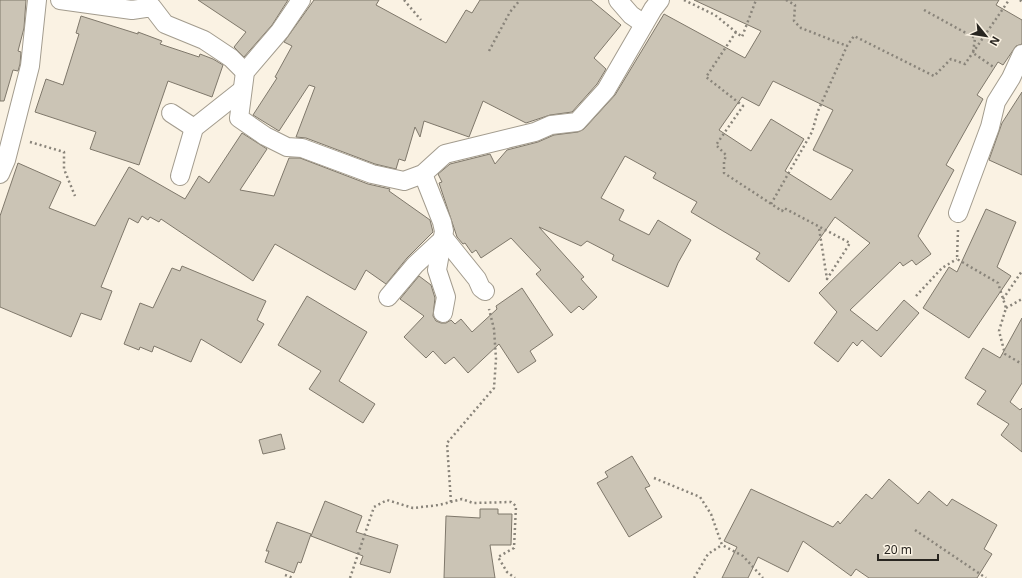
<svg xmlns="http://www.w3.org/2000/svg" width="1022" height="578" font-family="'Noto Sans',sans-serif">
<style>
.building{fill:#cbc4b5;stroke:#7f786b;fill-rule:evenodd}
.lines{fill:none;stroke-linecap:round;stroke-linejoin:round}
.street-casing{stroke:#a39c8e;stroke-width:20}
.path{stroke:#89847a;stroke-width:2.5;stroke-dasharray:2 3;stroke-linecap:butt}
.street{stroke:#fff;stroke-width:18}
</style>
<rect width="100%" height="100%" fill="#faf2e3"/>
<!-- building -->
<g class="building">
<polygon points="0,0 26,0 24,28 18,51 21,52 20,64 18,71 13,70 4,101 0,101"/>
<polygon points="198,0 288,0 272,25 244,57 234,47 246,32"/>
<polygon points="314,0 379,0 376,5 446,43 466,10 472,13 480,0 591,0 621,25 594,58 606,69 597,84 572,112 550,115 526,123 483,101 469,137 424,121 420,137 415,127 405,161 399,159 396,169 375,164 306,138 296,137 315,87 309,85 279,131 253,115 277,78 275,77 292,46 284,42"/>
<path d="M694,0h305l-3,5 26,15v24l-6,2 -13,19 -5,-3 -21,33 6,4 -37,66 8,5 -36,66 13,18 -15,11 -4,-5 -9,6 -3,-4 -50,48 27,21 27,-31 15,13 -38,44 -19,-17 -5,6 -4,-4 -15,20 -24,-19 23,-31 -18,-19 51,-50 -35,-26 -46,65 -33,-23 4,-6 -69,-41 6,-10 -44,-24 3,-5 -31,-17 -24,42 23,12 -5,10 30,15 9,-15 33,20 -13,23 -10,24 -56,-27 2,-5 -27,-14 -6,5 -42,-19 45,50 -3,2 16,18 -14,13 -4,-4 -8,7 -35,-39 5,-4 -30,-32 -30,20 -5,-8 -4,3 -7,-10 -2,1 -6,-7 -18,-54 3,-1 -4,-8 12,-10 40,-10 5,10 12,-14 31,-8 16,-7 24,-3 6,-3 31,-34 49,-81 81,44 16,-27zM773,81l60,29 -20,40 40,20 -22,30 -46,-29 19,-32 -33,-20 -20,32 -32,-21 23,-33 17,9z"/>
<polygon points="81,16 138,34 138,32 162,41 160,44 199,57 200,54 213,59 223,65 212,97 168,81 139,165 90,149 96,132 35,112 46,79 63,85 79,34 76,33"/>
<polygon points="1022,92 1022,175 989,160 1002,123"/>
<polygon points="242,133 267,149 240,190 274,196 289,158 300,158 368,184 390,189 389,191 430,220 433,232 407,258 386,284 366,270 355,290 275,244 253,281 161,219 159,222 150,217 148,220 142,216 138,223 129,218 101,287 112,291 101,320 81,313 71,337 0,307 0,216 18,163 61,182 49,208 95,226 129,167 185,199 199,176 209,183"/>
<polygon points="986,209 1016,222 997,267 1011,276 969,338 923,308 949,267 957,272"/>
<polygon points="182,266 266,301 257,320 264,324 241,363 201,339 191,362 154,346 152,352 140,347 139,350 124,344 140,303 153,308 172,268 180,271"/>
<polygon points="419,276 431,285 435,298 433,316 436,321 441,323 446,323 451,320 455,324 461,319 472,332 497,309 496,306 522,288 553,335 530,351 536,361 518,373 499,344 468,373 454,357 445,364 433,351 426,358 404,337 424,316 400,299"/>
<polygon points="307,296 367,332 339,381 375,404 363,423 309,389 321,371 278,345"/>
<polygon points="1022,318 1022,383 1010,402 1020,410 1022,408 1022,452 1001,435 1009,424 977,404 986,391 965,378 983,348 1000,358"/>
<polygon points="281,434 285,449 263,454 259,440"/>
<polygon points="632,456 650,486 645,488 662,517 629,537 597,483 608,477 605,472"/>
<polygon points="889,479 918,504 929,491 947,506 952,499 997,525 984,549 992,554 977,578 869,578 856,569 851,576 803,541 788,572 758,557 748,578 722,578 737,547 724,541 751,489 833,527 838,521 840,524 866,494 872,499"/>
<polygon points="325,501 362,516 356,532 398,545 390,573 360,564 363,556 311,536"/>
<polygon points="480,509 498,509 498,514 512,514 511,545 490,545 495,578 444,578 446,516 480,518"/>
<polygon points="277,522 311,534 301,563 298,562 294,573 265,562 269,551 266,551"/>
</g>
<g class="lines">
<!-- street casing -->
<g class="street-casing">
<g id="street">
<polyline points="60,0 132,10 152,7 165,24 204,40 231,58 245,72"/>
<polyline points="301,0 280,31 245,72 239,118 265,136 287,147 302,148 372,174 404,181 423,174 445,154 535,132 551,125 577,122 606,90 653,9 660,0"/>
<polyline points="618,0 631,15 644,24"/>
<polyline points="171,113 194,128"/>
<polyline points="0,174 6,160 30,66 37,0"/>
<polyline points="423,174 442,222 444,231 437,270 446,297 443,313"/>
<polyline points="180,176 194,128 242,90"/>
<polyline points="958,213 990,127 996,102 1011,78 1022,54"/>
<polyline points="388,297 415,265 444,238 477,279 481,288 485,291"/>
</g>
</g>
<!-- path -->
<g class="path">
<polyline points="404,0 421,20"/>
<polyline points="684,0 715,15 742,37 756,0"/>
<polyline points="786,0 795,5 794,21 801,28 847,46"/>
<polyline points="1020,0 1022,2"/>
<polyline points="924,10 975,38 973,53 995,68"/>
<polyline points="736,32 706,77 743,106 716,145 726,155 724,162 724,173 782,211 784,208 850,243 827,279 819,228"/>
<polyline points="489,51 510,12 520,0"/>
<polyline points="30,142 64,152 64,169 75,196"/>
<polyline points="771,204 812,132 818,111 847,46 854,36 934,76 951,59 965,64 1009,0"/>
<polyline points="958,230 957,259 998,283 1006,308 999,331 1005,354 1022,364"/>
<polyline points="916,296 942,268 957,259"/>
<polyline points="1003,299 1022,271"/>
<polyline points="1006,308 1022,299"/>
<polyline points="654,478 700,497 711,514 722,545 743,556 763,578"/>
<polyline points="451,502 447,443 494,388 496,359 494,329 489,309"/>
<polyline points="915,530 986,578"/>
<polyline points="285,575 293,578"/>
<polyline points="350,578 374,507 387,500 413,508 439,505 462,499 473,503 511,502 516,506 514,548 498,557 507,572 515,578"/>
<polyline points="694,578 708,554 722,545"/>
</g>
<!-- street -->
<use href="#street" class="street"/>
</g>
<!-- north arrow -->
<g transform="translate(986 36) rotate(120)" stroke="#faf2e3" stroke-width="3" paint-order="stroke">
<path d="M0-3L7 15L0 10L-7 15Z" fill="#282520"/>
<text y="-6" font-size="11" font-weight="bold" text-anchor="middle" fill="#282520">N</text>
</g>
<!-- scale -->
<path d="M878 554v6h60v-6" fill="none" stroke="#282520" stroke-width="2"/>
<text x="884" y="554" font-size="12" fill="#282520" stroke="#faf2e3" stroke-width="3" paint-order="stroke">20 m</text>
</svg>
